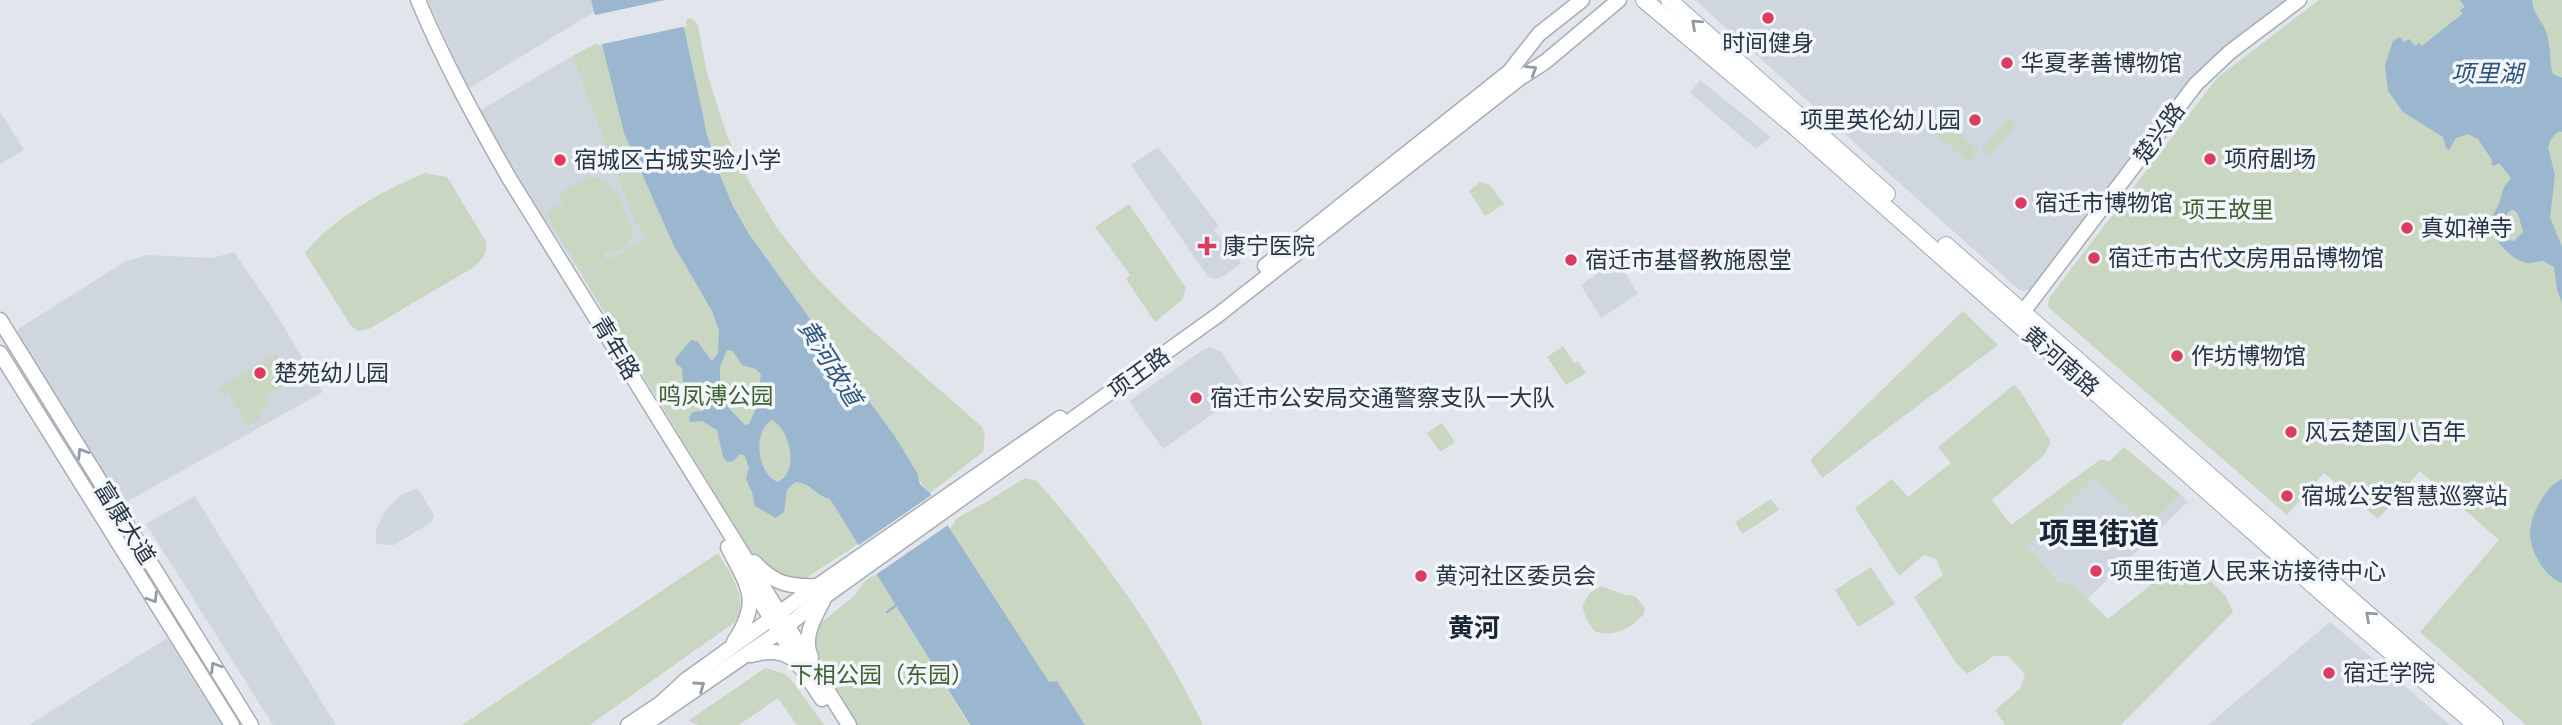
<svg xmlns="http://www.w3.org/2000/svg" width="2562" height="725" font-family="'Roboto Condensed','Noto Sans SC',sans-serif">
<style>
.built{fill:#d0d6de}
.green{fill:#c9d6c2}
.water{fill:#9ab7cf;fill-rule:evenodd}
.pier{fill:#e2e6ec}
.lines{fill:none;stroke-linecap:round;stroke-linejoin:round}
.stream{stroke:#9ab7cf;stroke-width:2.5}
.secondary-casing{stroke:#a6adb7;stroke-width:17}
.primary-casing{stroke:#a0abb9;stroke-width:18}
.secondary{stroke:#fff;stroke-width:14}
.primary{stroke:#fff;stroke-width:16}
.oneway{stroke:#949aa2}
.poi-dot{fill:#dc3c5f;stroke:#f2f5f9;stroke-width:2.5}
.labels{text-anchor:middle;stroke-width:7;stroke-linejoin:round;paint-order:stroke}
.poi-label{font-size:23px;fill:#283546;stroke:#f2f5f9;text-anchor:start}
.street-label{font-size:23px;fill:#283546;stroke:#f2f5f9}
.park-label{font-size:23px;fill:#406334;stroke:#f2f5f9}
.water-label{font-size:24px;font-style:italic;fill:#2e577e;stroke:#f2f5f9}
.quarter-label{font-size:26px;font-weight:bold;fill:#1a2636;stroke:#f2f5f9}
.district-label{font-size:30px;font-weight:bold;fill:#1a2636;stroke:#f2f5f9}
</style>
<rect width="100%" height="100%" fill="#e2e6ec"/>
<!-- built -->
<g class="built">
<polygon points="428,0 591,0 594,12 468,89"/>
<polygon points="1695,0 2291,0 2207,66 2034,289 2023,291 2019,290"/>
<polygon points="572,56 634,220 646,238 582,276 526,190 479,111"/>
<polygon points="1700,80 1771,137 1756,149 1690,93"/>
<polygon points="0,112 24,150 0,164"/>
<polygon points="1158,147 1219,226 1214,230 1241,263 1224,276 1215,279 1208,277 1131,165"/>
<polygon points="234,252 274,311 323,392 121,505 17,336 18,329 126,261 147,255 212,258"/>
<polygon points="1616,260 1638,294 1601,318 1581,285"/>
<polygon points="1210,347 1221,352 1246,390 1163,449 1129,401 1203,350"/>
<polygon points="2095,477 2149,526 2180,494 2188,502 2087,599 2071,583 2061,582 2027,547"/>
<polygon points="416,489 419,490 434,515 432,522 394,545 376,544 376,529 386,509 402,494"/>
<polygon points="195,496 336,725 273,725 146,524"/>
<polygon points="2330,622 2450,725 2208,725"/>
<polygon points="167,638 222,725 29,725"/>
</g>
<!-- green -->
<g class="green">
<polygon points="2319,0 2562,0 2562,725 2526,725 2420,632 2499,540 2420,471 2378,519 2324,473 2287,515 2048,307 2049,298 2217,78"/>
<path d="M691,18l7,7 9,48 20,63 23,47 27,45 36,46 38,38 131,115 3,8 -2,17 -53,41c-15,-14 -23,-37 -34,-55l-147,-204c-11,-20 -24,-41 -31,-63 -15,-47 -24,-96 -34,-144l-1,-6z"/>
<polygon points="601,41 610,72 764,372 770,401 858,544 800,582 795,583 759,565 582,276 645,238 634,220 572,56"/>
<polygon points="2008,118 2016,125 1990,156 1982,149"/>
<polygon points="1944,120 1979,151 1969,163 1934,132"/>
<path d="M425,173l22,4 38,63c4,13 -2,18 -11,27l-105,62 -11,2 -7,-5 -46,-73c28,-35 78,-63 120,-80z"/>
<path d="M591,177c7,1 12,2 17,6 10,7 25,42 25,54l-13,14 -17,2 4,6 -24,15 -38,-60 18,-12 -5,-8z"/>
<polygon points="1480,182 1490,185 1504,204 1485,216 1469,191"/>
<polygon points="1129,204 1186,288 1182,300 1155,322 1126,279 1130,275 1095,227"/>
<polygon points="1963,311 1998,345 1822,478 1811,461 1813,457"/>
<polygon points="1563,346 1574,363 1578,361 1586,373 1566,385 1547,357"/>
<polygon points="276,353 287,370 283,373 288,382 268,394 268,404 259,413 261,418 247,426 228,392 222,395 218,389"/>
<polygon points="2014,385 2021,392 2051,442 2044,455 1992,500 2011,525 2101,459 2109,462 2124,447 2180,494 2149,526 2094,478 2027,547 2060,582 2071,583 2108,619 2182,560 2188,559 2226,596 2233,612 2121,725 2005,725 1995,710 2020,689 2025,674 2008,656 1994,656 1967,674 1956,663 1914,597 1943,575 1936,559 1924,555 1899,576 1855,508 1892,479 1908,497 1951,463 1938,447"/>
<polygon points="1442,423 1455,442 1440,452 1427,433"/>
<path d="M1025,478l12,3c66,75 123,154 166,244h-118l-28,-43 -8,1 -99,-154 7,-11 31,-17z"/>
<polygon points="1771,499 1779,510 1742,534 1735,522"/>
<path d="M718,553c11,19 33,47 17,69l-145,103h-128z"/>
<polygon points="1871,567 1895,604 1858,627 1835,590"/>
<polygon points="876,573 969,725 855,725 815,659 812,647 816,627 854,596 865,581"/>
<path d="M1601,586l24,9 10,1 10,12 -2,7c-13,14 -30,23 -49,16l-7,-11 -5,-14 7,-12z"/>
<polygon points="765,668 783,673 790,678 824,725 797,725 778,698 739,725 698,725 688,721"/>
</g>
<!-- water -->
<g class="water">
<path d="M591,0h87l29,134 12,39 13,31 17,30 147,204 21,35 3,11 10,9 20,36 99,153 8,-1 28,44h-115l-140,-226c-14,-3 -20,-17 -35,-17l-8,8 -3,22 -8,6 -21,-12 -3,-14 -6,-13 3,-11 -4,-12 -5,-2 -7,7 -6,1 -4,-5 -6,-27 -15,-9 -12,1 -1,-4 3,-6 11,-1 3,-6 -11,-14 -9,-4 -3,-5 -1,-14 -6,-4 -1,-5 16,-19 6,1 15,20 6,-8 1,-23 -7,-19 -39,-67 -49,-111zM727,350l6,1 9,14 14,4 5,6 -4,22 3,2 -11,25 -4,1 -18,-19 -7,-24v-15zM772,420c18,9 28,51 6,62 -21,-8 -26,-51 -6,-62z"/>
<path d="M2460,0h72c2,17 12,22 15,35 4,13 2,26 6,39l9,4v54l-3,-1 -8,8 -3,8 7,28 -5,42 12,30v56l-5,-13 -3,-23 -11,-6c-6,0 -11,3 -16,2 -16,-3 -35,-24 -36,-40 0,-8 6,-13 8,-20 4,-11 3,-16 12,-25l-12,-15 -5,3 -3,-2 1,-4 -14,-21 -10,-5 -12,4 -7,12 -3,-2 -3,-11 -40,-25 -15,-21 -3,-26 8,-24 7,-4 4,5 5,-3 6,7 4,-3 3,3 40,-32 -2,-4 5,-3zM2511,210h3l4,4 5,18 -9,9 -6,-1 -5,-10 4,-16z"/>
<path d="M2562,479v104c-17,-6 -31,-30 -32,-49 0,-19 15,-47 32,-55z"/>
</g>
<!-- pier -->
<g class="pier">
<polygon points="665,0 681,0 687,26 598,45 591,16"/>
<polygon points="933,494 951,523 874,576 856,547"/>
</g>
<g class="lines">
<!-- stream -->
<polyline class="stream" points="887,612 898,604"/>
<!-- secondary casing -->
<g class="secondary-casing">
<g id="secondary">
<path d="M418,0c26,62 58,120 91,178l340,547"/>
<polyline points="1265,266 1509,72 1539,34 1582,0"/>
<polyline points="0,320 251,725"/>
<polyline points="2017,320 2196,84 2230,52 2299,0"/>
<polyline points="0,353 232,725"/>
<path d="M728,547c20,40 34,53 6,95"/>
<path d="M754,562c20,22 35,25 63,24"/>
<polyline points="752,588 795,657"/>
<path d="M751,655c44,-12 49,13 71,44"/>
<path d="M811,657c-9,-19 3,-39 12,-56"/>
<polyline points="628,725 661,703 686,680 800,598 1060,418"/>
<polyline points="644,725 779,632 824,597 1218,315 1520,78 1545,62 1619,0"/>
</g>
</g>
<!-- primary casing -->
<g class="primary-casing">
<g id="primary">
<polyline points="1644,0 1796,128 2330,600 2476,725"/>
<polyline points="1669,0 1887,194"/>
<polyline points="1946,245 2495,725"/>
</g>
</g>
<!-- secondary -->
<use href="#secondary" class="secondary"/>
<!-- primary -->
<use href="#primary" class="primary"/>
</g>
<!-- one-way arrows -->
<defs><path id="oneway-chevron" d="M-2-3.5L2.5 0L-2 3.5" fill="none" stroke-width="1.6" stroke-linecap="round" stroke-linejoin="round" transform="scale(1.75)"/></defs>
<g class="oneway">
<use href="#oneway-chevron" transform="translate(1696 24) rotate(-138)"/>
<use href="#oneway-chevron" transform="translate(1532 70) rotate(-32)"/>
<use href="#oneway-chevron" transform="translate(82 453) rotate(-122)"/>
<use href="#oneway-chevron" transform="translate(153 598) rotate(58)"/>
<use href="#oneway-chevron" transform="translate(2370 616) rotate(-138)"/>
<use href="#oneway-chevron" transform="translate(215 667) rotate(-122)"/>
<use href="#oneway-chevron" transform="translate(700 686) rotate(-35)"/>
</g>
<!-- markers -->
<g class="poi-dot">
<circle cx="1768" cy="18" r="7"/>
<circle cx="2007" cy="63" r="7"/>
<circle cx="1975" cy="120" r="7"/>
<circle cx="2210" cy="159" r="7"/>
<circle cx="560" cy="160" r="7"/>
<circle cx="2021" cy="203" r="7"/>
<circle cx="2407" cy="228" r="7"/>
<path d="M1203.5 235.5h7v7h7v7h-7v7h-7v-7h-7v-7h7z"/>
<circle cx="2094" cy="258" r="7"/>
<circle cx="1571" cy="260" r="7"/>
<circle cx="2177" cy="356" r="7"/>
<circle cx="260" cy="373" r="7"/>
<circle cx="1196" cy="398" r="7"/>
<circle cx="2291" cy="432" r="7"/>
<circle cx="2287" cy="496" r="7"/>
<circle cx="2096" cy="571" r="7"/>
<circle cx="1421" cy="576" r="7"/>
<circle cx="2329" cy="673" r="7"/>
</g>
<g class="labels">
<!-- poi labels -->
<g class="poi-label">
<text x="1768" y="51" text-anchor="middle">时间健身</text>
<text x="2021" y="71">华夏孝善博物馆</text>
<text x="1961" y="128" text-anchor="end">项里英伦幼儿园</text>
<text x="2224" y="167">项府剧场</text>
<text x="574" y="168">宿城区古城实验小学</text>
<text x="2035" y="211">宿迁市博物馆</text>
<text x="2421" y="236">真如禅寺</text>
<text x="1223" y="254">康宁医院</text>
<text x="2108" y="266">宿迁市古代文房用品博物馆</text>
<text x="1585" y="268">宿迁市基督教施恩堂</text>
<text x="2191" y="364">作坊博物馆</text>
<text x="274" y="381">楚苑幼儿园</text>
<text x="1210" y="406">宿迁市公安局交通警察支队一大队</text>
<text x="2305" y="440">风云楚国八百年</text>
<text x="2301" y="504">宿城公安智慧巡察站</text>
<text x="2110" y="579">项里街道人民来访接待中心</text>
<text x="1435" y="584">黄河社区委员会</text>
<text x="2343" y="681">宿迁学院</text>
</g>
<!-- street labels -->
<g class="street-label">
<text transform="translate(2159 133) rotate(-54)" y="8">楚兴路</text>
<text transform="translate(616 348) rotate(59)" y="8">青年路</text>
<text transform="translate(2061 361) rotate(41)" y="8">黄河南路</text>
<text transform="translate(1139 373) rotate(-36)" y="8">项王路</text>
<text transform="translate(125 523) rotate(58)" y="8">富康大道</text>
</g>
<!-- park labels -->
<g class="park-label">
<text x="2228" y="218">项王故里</text>
<text x="716" y="404">鸣凤溥公园</text>
<text x="882" y="683">下相公园（东园）</text>
</g>
<!-- water labels -->
<g class="water-label">
<text x="2487" y="82">项里湖</text>
<text transform="translate(830 363) rotate(58)" y="8">黄河故道</text>
</g>
<!-- quarter labels -->
<g class="quarter-label">
<text x="1474" y="637">黄河</text>
</g>
<!-- district labels -->
<g class="district-label">
<text x="2099" y="544">项里街道</text>
</g>
</g>
</svg>
